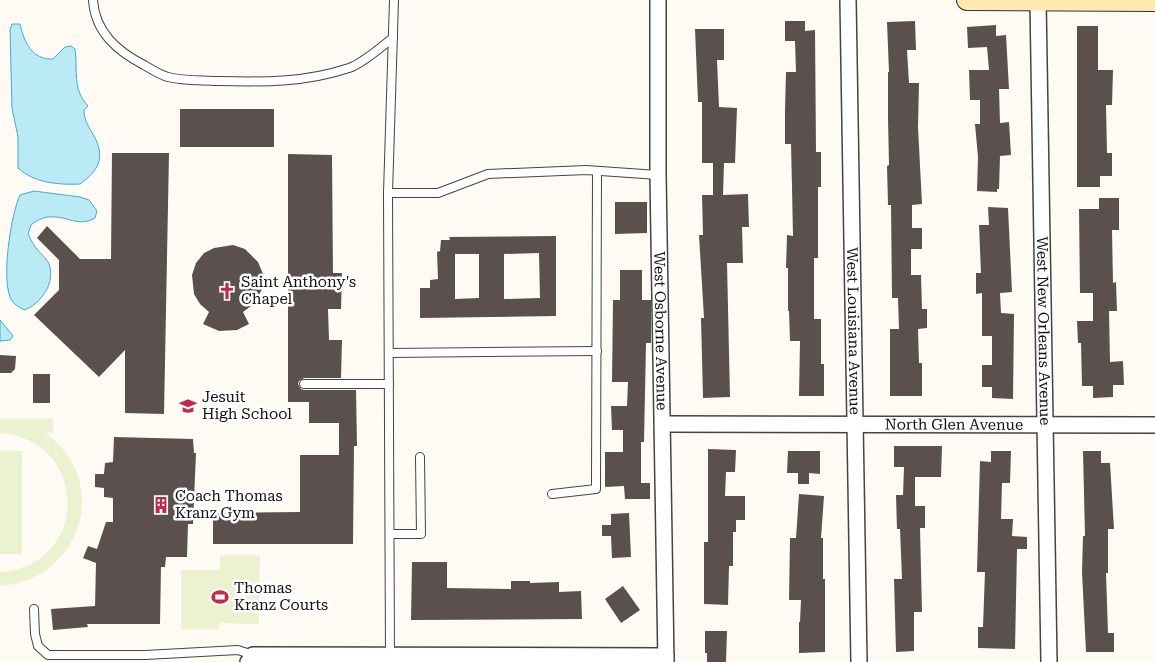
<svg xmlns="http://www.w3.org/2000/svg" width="1155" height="662" font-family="'Roboto Serif',serif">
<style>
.pitch{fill:#ebf2cf}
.water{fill:#b9eaf6;stroke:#40adcd}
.building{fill:#5a504d;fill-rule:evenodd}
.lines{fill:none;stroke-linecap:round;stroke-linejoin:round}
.lane-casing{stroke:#444;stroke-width:10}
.street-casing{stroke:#444;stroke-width:18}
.secondary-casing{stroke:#333;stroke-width:22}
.lane{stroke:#fff;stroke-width:8}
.street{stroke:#fff;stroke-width:15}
.secondary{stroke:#fee9b0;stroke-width:20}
.labels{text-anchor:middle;stroke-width:5;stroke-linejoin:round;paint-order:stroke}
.poi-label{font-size:15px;fill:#111;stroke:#fff;text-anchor:start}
.street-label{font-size:15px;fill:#111;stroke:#fff}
</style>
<rect width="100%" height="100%" fill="#fffbf4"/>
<!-- pitch -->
<g class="pitch">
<path d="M0,419h53v14h-8c68,47 36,148 -45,153v-14c90,-6 90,-132 0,-139z"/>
<rect x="0" y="451" width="22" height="103"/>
<polygon points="220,555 260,555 259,624 219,623 219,629 181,629 181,570 220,570"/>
</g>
<!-- water -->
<g class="water">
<path d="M12,24h8c4,18 12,36 33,35l12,-12 6,-1 4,3c3,22 -3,40 13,57l-4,4c0,11 5,17 10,26 12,22 4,35 -14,48 -21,1 -46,-1 -62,-16v-31l-6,-29 -2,-78z"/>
<path d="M34,191l46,6 9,3 8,11 -2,7c-16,10 -29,-3 -46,-1 -6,0 -13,4 -18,8l-3,9c2,4 4,8 6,11 4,7 12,12 15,19 7,19 -8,39 -24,46 -5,-2 -10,-5 -13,-9 -12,-18 -1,-87 8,-106z"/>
<polygon points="0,320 13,336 10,340 0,341"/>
</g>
<!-- building -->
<g class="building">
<polygon points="785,21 805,21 805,31 815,30 816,152 821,152 821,187 818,187 818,258 814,258 814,319 821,319 821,364 824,364 824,396 799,396 800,341 790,341 789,311 788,311 788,268 786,268 787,235 793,236 792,187 791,144 785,144 785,111 786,72 796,72 795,41 785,41"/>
<polygon points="915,21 916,50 907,50 909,83 919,83 918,127 922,204 912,205 912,228 922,228 922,249 911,249 911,275 921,275 922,309 927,309 927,328 918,329 919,363 922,363 922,396 890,396 890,329 899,329 898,298 892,298 891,205 888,205 887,166 889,165 888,118 888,72 889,72 887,22"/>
<polygon points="996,25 996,36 1006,35 1009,89 999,89 1000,123 1009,122 1011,155 1000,156 999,189 997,189 997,192 977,191 978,157 975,124 980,124 980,100 970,100 969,70 989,70 987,47 968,48 967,27"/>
<polygon points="1077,26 1098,26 1098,70 1113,70 1112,105 1106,105 1107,153 1112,153 1112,176 1100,176 1100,187 1077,187"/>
<polygon points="695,29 724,29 724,60 717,60 719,107 737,108 735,163 724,163 723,195 748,194 749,227 742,227 743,263 727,263 730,397 703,398 701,318 704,318 699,235 703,235 702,195 713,195 713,163 702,163 702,102 698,102"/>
<rect x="180" y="109" width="94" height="38"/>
<polygon points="112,153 169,153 164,414 125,413 125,350 99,377 34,315 59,290 59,260 37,238 47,226 80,259 111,259"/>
<polygon points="288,154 332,155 333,273 342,273 341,309 328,309 329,340 342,340 341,378 304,378 299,381 298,384 301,389 304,390 356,390 357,446 354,446 353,544 213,544 213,513 300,512 300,455 339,455 339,423 309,423 309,402 288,402"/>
<polygon points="1099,198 1119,198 1119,230 1112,230 1113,283 1116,282 1117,311 1109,311 1110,362 1123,361 1124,385 1113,385 1113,397 1093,398 1093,386 1082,386 1081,343 1078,343 1077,321 1093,321 1093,293 1080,293 1079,209 1099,209"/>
<polygon points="615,202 647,202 647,233 615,234"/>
<polygon points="988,207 1008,208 1012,292 1000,293 1001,313 1014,314 1013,399 992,398 992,387 982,387 982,365 992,365 992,336 982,336 982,293 976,294 976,273 981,273 979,225 989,225"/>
<path d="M556,236v80l-136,2v-30h10v-8l8,-1 -1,-27 3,-1 1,-11h9l-1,-3zM539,253l1,45 -36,1v-45zM455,254h24v44l-24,1z"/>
<polygon points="233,245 245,249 258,262 263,274 263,287 255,303 243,312 249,324 237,330 219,331 203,324 209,312 200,304 194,294 192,275 196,263 204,253 214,248"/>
<polygon points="620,270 642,270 642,300 651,300 651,343 646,343 644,442 641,442 641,483 650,483 650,499 625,499 624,486 605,487 605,452 623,452 623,430 612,430 611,406 627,406 628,382 612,382 613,300 620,300"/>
<polygon points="0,355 16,356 15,369 11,373 0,373"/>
<rect x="33" y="374" width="17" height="29"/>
<polygon points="114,437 193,439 194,453 196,453 193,524 188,524 187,557 166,557 165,567 161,567 160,624 87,624 88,627 53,630 51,609 95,606 96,563 83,558 88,546 97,549 106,522 113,522 113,498 104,497 104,488 95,487 95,474 104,474 105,463 113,462"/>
<polygon points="894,446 942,446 941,477 915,477 915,506 925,506 925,528 920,528 922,612 914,612 914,651 896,652 894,579 902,579 900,529 897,529 896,495 903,495 904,467 894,467"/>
<polygon points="708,449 736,450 735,472 726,472 725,496 745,496 745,520 736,520 736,532 733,532 733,566 729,566 728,605 704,604 704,542 708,542"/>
<polygon points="788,451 820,451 820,474 809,473 809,484 798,484 798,473 787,473"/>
<polygon points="991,451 1011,451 1010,483 1002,483 1001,519 1013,519 1012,536 1027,537 1027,549 1017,549 1015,649 978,648 978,627 983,627 985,572 977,572 980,461 991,462"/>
<polygon points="1083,451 1101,451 1101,463 1110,463 1114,529 1108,529 1108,573 1106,573 1108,633 1114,633 1114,652 1086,652 1082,572 1083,536 1085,536"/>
<polygon points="799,494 824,496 821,538 823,538 823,579 825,579 825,652 799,653 799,622 800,622 801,600 789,600 790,538 796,538"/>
<polygon points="629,513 631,557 612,558 611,536 602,536 602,525 611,525 611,514"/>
<polygon points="412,562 447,562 447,588 511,589 511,581 530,581 530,583 559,582 559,592 581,591 582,619 411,620"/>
<polygon points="623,586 640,610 621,623 605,599"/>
<polygon points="705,631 727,631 726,662 707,662 707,653 705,653"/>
</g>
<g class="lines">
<!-- lane casing -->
<g class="lane-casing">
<g id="lane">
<path d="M93,0c2,32 24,51 51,65 7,4 16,10 24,12 15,4 33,3 49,4 46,1 87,2 132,-13 16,-6 30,-20 44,-30"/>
<polyline points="388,193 438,193 488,174 586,170 658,175"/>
<polyline points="389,353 597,351"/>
<polyline points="304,384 389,384"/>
<polyline points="552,494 596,489 597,171"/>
<polyline points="390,534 421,534 420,457"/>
<polyline points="34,609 35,634 38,646 48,655 145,655 238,650 253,655"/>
<polyline points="390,656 388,193 394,0"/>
</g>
</g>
<!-- street casing -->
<g class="street-casing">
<g id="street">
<path id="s1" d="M658,0v175l8,487"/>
<path id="s2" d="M848,0l11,662"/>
<path id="s3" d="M1038,1l11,661"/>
<path id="s4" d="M663,424l492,1"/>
<polyline points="248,662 253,655 666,656"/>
</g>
</g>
<!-- secondary casing -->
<g class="secondary-casing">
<polyline id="secondary" points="967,0 1155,1"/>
</g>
<!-- lane -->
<use href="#lane" class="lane"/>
<!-- street -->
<use href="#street" class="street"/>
<!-- secondary -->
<use href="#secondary" class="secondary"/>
</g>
<!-- icons -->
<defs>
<g id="church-bare" transform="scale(1.35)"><path d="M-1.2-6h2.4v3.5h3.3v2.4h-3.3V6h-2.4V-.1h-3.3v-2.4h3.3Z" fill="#c22849" stroke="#fff" stroke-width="2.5" paint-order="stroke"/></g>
<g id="school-bare" transform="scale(1.35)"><path d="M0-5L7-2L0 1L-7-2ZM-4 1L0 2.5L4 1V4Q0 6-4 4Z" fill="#c22849" stroke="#fff" stroke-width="2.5" paint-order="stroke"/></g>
<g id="building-bare" transform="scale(1.35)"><path d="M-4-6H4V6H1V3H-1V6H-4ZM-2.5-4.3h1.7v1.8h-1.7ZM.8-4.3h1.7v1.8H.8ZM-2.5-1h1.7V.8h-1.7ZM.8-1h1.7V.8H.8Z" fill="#c22849" stroke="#fff" stroke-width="2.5" paint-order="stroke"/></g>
<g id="stadium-bare" transform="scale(1.35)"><path d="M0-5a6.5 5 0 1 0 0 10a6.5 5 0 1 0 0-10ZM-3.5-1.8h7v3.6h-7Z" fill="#c22849" stroke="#fff" stroke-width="2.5" paint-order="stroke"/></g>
</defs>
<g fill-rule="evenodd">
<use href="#church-bare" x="227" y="291"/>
<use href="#school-bare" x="188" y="406"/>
<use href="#building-bare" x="161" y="505"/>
<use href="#stadium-bare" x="220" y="597"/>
</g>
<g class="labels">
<!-- poi labels -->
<g class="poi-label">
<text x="241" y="287">Saint Anthony's<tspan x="241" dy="17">Chapel</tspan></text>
<text x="202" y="402">Jesuit<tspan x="202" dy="17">High School</tspan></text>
<text x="175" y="501">Coach Thomas<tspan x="175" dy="17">Kranz Gym</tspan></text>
<text x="234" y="593">Thomas<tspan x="234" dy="17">Kranz Courts</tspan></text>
</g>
<!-- street labels -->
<g class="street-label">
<text dy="5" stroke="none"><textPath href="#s1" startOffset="331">West Osborne Avenue</textPath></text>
<text dy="5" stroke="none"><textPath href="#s2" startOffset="331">West Louisiana Avenue</textPath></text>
<text dy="5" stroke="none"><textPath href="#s3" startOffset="330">West New Orleans Avenue</textPath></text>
<text dy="5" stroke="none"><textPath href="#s4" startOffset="291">North Glen Avenue</textPath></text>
</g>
</g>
</svg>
